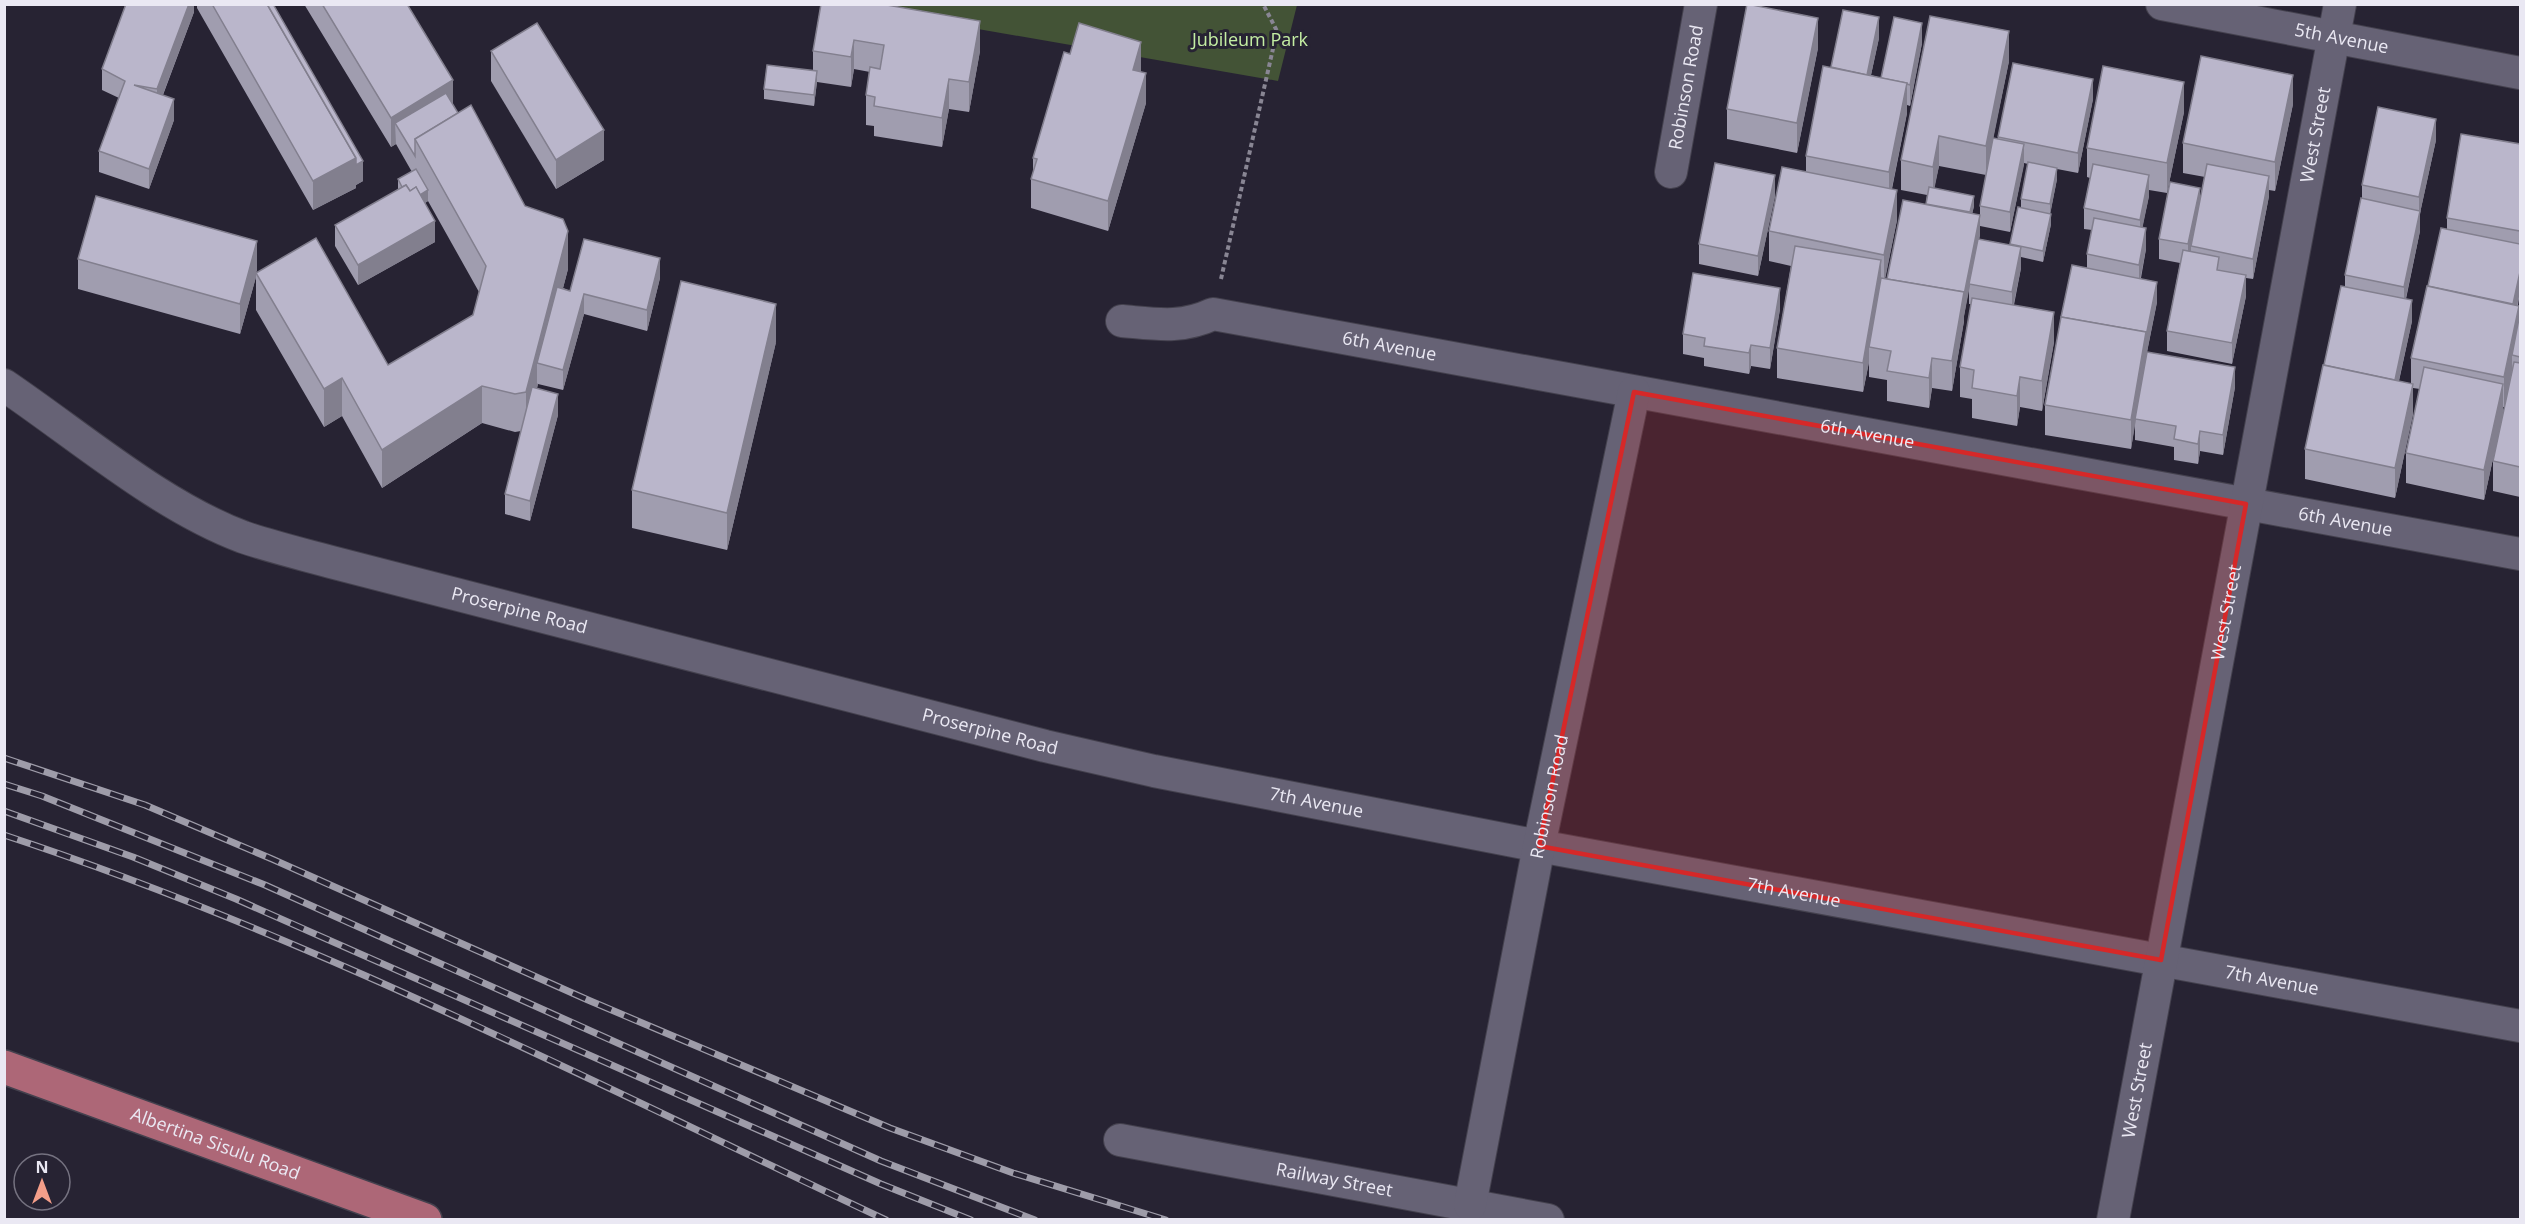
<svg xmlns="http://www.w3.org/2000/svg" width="2525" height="1224" font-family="'Open Sans',sans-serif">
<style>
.green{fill:#435336}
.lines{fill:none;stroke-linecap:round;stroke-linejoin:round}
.street-casing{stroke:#44414e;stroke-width:34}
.primary-casing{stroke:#44414e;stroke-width:36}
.path{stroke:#898694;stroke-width:4;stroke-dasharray:4.5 3;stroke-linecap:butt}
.street{stroke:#666275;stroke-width:32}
.primary{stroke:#ad6777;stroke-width:33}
.rail-casing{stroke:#9e9ca9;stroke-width:7}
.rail{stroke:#272333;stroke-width:4.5;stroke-dasharray:14;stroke-linecap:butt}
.wall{fill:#a09daf;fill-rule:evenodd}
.shaded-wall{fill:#827f8e}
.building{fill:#bab6cb;stroke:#827f8e;stroke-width:1.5}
.marked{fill:#d62828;fill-opacity:0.2;stroke:#d62828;stroke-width:4.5;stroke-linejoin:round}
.labels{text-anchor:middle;stroke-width:6;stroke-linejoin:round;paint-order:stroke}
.street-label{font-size:18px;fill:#eae8f3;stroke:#272333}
.park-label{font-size:18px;fill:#c4eea3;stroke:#272333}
</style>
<rect width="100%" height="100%" fill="#272333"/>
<!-- green -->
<polygon class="green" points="840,5 1297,5 1278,81"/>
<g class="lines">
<!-- street casing -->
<g class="street-casing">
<g id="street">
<path id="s1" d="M2162,4l358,69"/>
<path id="s2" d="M1671,172l30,-168"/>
<path id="s3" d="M1122,321c34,3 59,8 91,-7l1307,240"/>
<path id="s4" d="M4,385c74,50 156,121 239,152 29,10 59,17 88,25l714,184 109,25 385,75 981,180"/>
<path id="s5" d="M1120,1140l428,80"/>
<path id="s6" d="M1470,1205l69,-359 95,-454"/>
<path id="s7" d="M2113,1220l227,-1216"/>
</g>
</g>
<!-- primary casing -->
<g class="primary-casing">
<g id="primary">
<path id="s8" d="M4,1067l421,153"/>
</g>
</g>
<!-- path -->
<polyline class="path" points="1221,279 1277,31 1263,4"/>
<!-- street -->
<use href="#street" class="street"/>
<!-- primary -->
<use href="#primary" class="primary"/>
<!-- rail casing -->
<g class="rail-casing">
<g id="rail">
<polyline points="4,758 145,805 272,859 588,1000 890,1128 1013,1173 1166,1220"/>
<polyline points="4,784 42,796 265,885 881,1161 1035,1220"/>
<polyline points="4,811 133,857 236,899 881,1184 971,1220"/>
<path d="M4,835c305,100 592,249 882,385"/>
</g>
</g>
<!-- rail -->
<use href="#rail" class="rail"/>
</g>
<!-- wall -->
<g class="wall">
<polygon points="194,4 194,12 163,95 174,120 149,189 99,172 99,151 119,98 102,90 102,69"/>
<polygon points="197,4 273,4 363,181 356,185 356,188 313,210 197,8"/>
<polygon points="304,4 407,4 453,105 458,113 525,206 568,269 563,288 570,291 660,278 647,331 584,314 563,390 538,384 537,388 558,415 530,521 505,514 505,494 521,431 515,432 482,423 382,488 342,416 324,427 256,310 256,277 240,334 78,289 78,259 257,272 388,365 473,315 479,292 428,201 425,203 435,242 358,285 335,246 335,225 398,190 398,179 412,172 396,144 391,147"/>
<polygon points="821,4 980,51 969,112 949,109 942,147 874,136 874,126 866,125 866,95 870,72 854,69 851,87 817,82 814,106 764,99 764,89 813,70 813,51"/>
<path d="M1879,38l-8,37 10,3 41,-35 -12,63 -3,-1v8l-15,76 5,31 -12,58 2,1 39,-75 1,-9 -26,-5v-30l108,-99 -16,77 5,1v-2l95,-38 -15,74 -21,-4v10l-7,35 1,10 -8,38 -22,-5v11l-7,37 40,37 -12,69 -22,-4 -3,19 -45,-8v-19l-12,-2v-30l11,-63h-2v-17l-5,29v5l-12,70 -20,-3 -3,20 -42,-7v-21l-18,-3v-15l-6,30 -86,-14v-30l14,-82 -22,-5v-30l37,-59v-16l25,-89zM2024,163l4,1 -7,35v9l-3,-1 -8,38 -31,-6 1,-13 30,6zM1939,166l47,9 -6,31v9l-8,-1 2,-8 -40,-18z"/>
<polygon points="1818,48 1797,153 1727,139 1727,109"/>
<polygon points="491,51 604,160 556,189 491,81"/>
<polygon points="1141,72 1146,103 1108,231 1031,208 1031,179 1033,173 1033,158"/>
<polygon points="2293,104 2275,191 2269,190 2269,196 2253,279 2246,278 2246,296 2232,364 2167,351 2167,331 2180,263 2159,259 2159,239 2200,201 2205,177 2183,173 2183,143"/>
<polygon points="2184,112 2167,193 2149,190 2149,196 2142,228 2146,249 2141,278 2157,302 2147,352 2235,387 2223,455 2200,451 2198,464 2174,460 2174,447 2135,440 2135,423 2131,449 2045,435 2045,405 2087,268 2087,254 2092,230 2084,229 2084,208 2090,178 2087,177 2087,148"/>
<polygon points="2436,140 2420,213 2420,231 2406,299 2412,321 2399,381 2411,384 2411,358 2428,286 2447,229 2447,218 2520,144 2520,292 2518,305 2519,319 2520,313 2520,497 2493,491 2493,461 2512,370 2504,407 2503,407 2503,413 2484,500 2406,483 2406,453 2420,389 2413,388 2413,414 2395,498 2305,479 2305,449 2324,365 2345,286 2345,275 2362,198 2362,185"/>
<polygon points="1775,196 1758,276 1699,264 1699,244"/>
<polygon points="1780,309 1770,369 1751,366 1749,374 1704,366 1704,358 1683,354 1683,334"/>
<polygon points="776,342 727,550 632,528 632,490"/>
</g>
<!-- shaded-wall -->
<g class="shaded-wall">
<polygon points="189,4 194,4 194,12 157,110 157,89"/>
<polygon points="1879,17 1879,38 1866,98 1866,77"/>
<polygon points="1818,18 1818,48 1797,153 1797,123"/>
<polygon points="980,21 980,51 969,112 969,82"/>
<polygon points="1922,23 1922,43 1910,106 1910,85"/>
<polygon points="2009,31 2009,61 1986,175 1986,146"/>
<polygon points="854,40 854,69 851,87 851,57"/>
<polygon points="1141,42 1141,71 1133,99 1133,70"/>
<polygon points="817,71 817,81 814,106 814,95"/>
<polygon points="1146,73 1146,103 1108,231 1108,201"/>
<polygon points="2293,75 2293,104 2275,191 2275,162"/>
<polygon points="949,79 949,109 942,147 942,118"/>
<polygon points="2093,79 2093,99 2078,173 2078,153"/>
<polygon points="453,80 453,110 395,123 396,144 391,147 391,118"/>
<polygon points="2184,82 2184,112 2167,193 2167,163"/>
<polygon points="1907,83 1907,113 1889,202 1889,172"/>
<polygon points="174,99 174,120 149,189 149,169"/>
<polygon points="2436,119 2436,140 2420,213 2420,231 2404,307 2404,287 2419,216 2419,197"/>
<polygon points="604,130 604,160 556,189 556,160"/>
<polygon points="1939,136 1939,166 1933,196 1933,167"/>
<polygon points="2024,144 2024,165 2010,232 2010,212"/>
<polygon points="356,158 363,161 363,181 356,185 356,188 313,210 313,181"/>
<polygon points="2057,168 2057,179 2050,215 2050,204"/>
<polygon points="1775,175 1775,196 1758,276 1758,256"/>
<polygon points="2149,175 2149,196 2140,240 2140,220"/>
<polygon points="2269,176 2269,196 2253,279 2253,259"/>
<polygon points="2200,188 2200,208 2191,246 2191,254 2188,265 2188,244"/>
<polygon points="428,190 428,201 410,212 410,201"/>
<polygon points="1897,190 1897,220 1884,285 1884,255"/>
<polygon points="1974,196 1974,206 1970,223 1970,212"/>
<polygon points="2051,214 2051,224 2043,262 2043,251"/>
<polygon points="1980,215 1980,236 1964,316 1964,295"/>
<polygon points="435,221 435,242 358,285 358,265"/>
<polygon points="2146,228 2146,249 2139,285 2139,265"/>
<polygon points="568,231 568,269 543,365 537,363 537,383 538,384 526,430 526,392"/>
<polygon points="257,241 257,271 256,273 256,277 240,334 240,304"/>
<polygon points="2021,247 2021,268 2012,312 2012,292"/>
<polygon points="660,258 660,278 647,331 647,310"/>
<polygon points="1881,260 1881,290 1869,347 1869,362 1863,392 1863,363"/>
<polygon points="2520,272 2520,292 2512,330 2512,309"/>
<polygon points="2246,275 2246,296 2232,364 2232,343"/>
<polygon points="2157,282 2157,302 2146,357 2146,336"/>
<polygon points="1780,288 1780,309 1770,369 1770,348"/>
<polygon points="1964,292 1964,321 1952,391 1952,361"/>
<polygon points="584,294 584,314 563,390 563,370"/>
<polygon points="2412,300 2412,321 2393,407 2393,386"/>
<polygon points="776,304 776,342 727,550 727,513"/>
<polygon points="2519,306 2519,335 2512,355 2512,370 2504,407 2504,377"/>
<polygon points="2054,312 2054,342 2042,411 2042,381"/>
<polygon points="2146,332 2146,361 2131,449 2131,420"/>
<polygon points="1751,345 1751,366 1749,374 1749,353"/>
<polygon points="1932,358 1932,388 1929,408 1929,378"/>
<polygon points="2235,367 2235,387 2223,455 2223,435"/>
<polygon points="2020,377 2020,407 2017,426 2017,396"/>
<polygon points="342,378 342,416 324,427 324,389"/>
<polygon points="2413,384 2413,414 2395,498 2395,468"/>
<polygon points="2503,384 2503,413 2484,500 2484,470"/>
<polygon points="482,386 482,423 382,488 382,450"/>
<polygon points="558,394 558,415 530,521 530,501"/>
<polygon points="2200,431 2200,451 2198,464 2198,444"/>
</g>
<!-- building -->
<g class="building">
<polygon points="126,4 189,4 157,89 134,85 174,99 149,169 99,151 125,81 102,69"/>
<polygon points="212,4 267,4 356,158 313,181"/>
<polygon points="267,4 273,4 363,161 356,165 356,158"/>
<polygon points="322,4 407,4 453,80 391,118"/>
<polygon points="821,4 881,4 980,21 969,82 949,79 942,118 874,106 875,97 866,95 870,67 880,69 884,45 854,40 851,57 813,51"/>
<polygon points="1747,4 1818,18 1797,123 1727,109"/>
<polygon points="1843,10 1879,17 1867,75 1831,67"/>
<polygon points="1930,16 2009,31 1986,146 1939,136 1933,167 1901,160"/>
<polygon points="1894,17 1922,23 1910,85 1907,84 1907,83 1881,78"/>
<polygon points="537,23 604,130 556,160 491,51"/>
<polygon points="1079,23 1141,42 1133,70 1146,73 1108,201 1031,179 1037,159 1033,158 1064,52 1070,54"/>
<polygon points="2201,56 2293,75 2275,162 2183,143"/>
<polygon points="2013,63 2093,79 2078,153 1998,137"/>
<polygon points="767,65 817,71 814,95 764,89"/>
<polygon points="1823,66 1907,83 1889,172 1806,156"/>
<polygon points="2103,66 2184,82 2167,163 2087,148"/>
<polygon points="446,93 458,113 415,139 415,156 395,123"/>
<polygon points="471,105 525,206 563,219 568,231 526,392 515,394 482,386 382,450 342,378 324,389 256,273 316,238 388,365 473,315 486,266 415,139"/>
<polygon points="2378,107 2436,119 2419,197 2362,185"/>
<polygon points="2461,134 2520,144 2520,231 2447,218"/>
<polygon points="1993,138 2024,144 2010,212 1980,206"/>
<polygon points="2028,162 2057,168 2050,204 2021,199"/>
<polygon points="1715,163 1775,175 1758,256 1699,244"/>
<polygon points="2093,164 2149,175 2140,220 2084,208"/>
<polygon points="2207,164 2269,176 2253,259 2191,246"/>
<polygon points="1782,167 1897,190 1884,255 1769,231"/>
<polygon points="416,169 428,190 420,195 416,187 410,191 406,185 402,187 398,179"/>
<polygon points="2170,182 2200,188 2188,244 2159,239"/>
<polygon points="406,185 410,191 416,187 435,221 358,265 335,225"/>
<polygon points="1929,187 1974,196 1970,212 1926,204"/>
<polygon points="96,196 257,241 240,304 78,259"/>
<polygon points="2361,198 2420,211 2404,287 2345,275"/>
<polygon points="1903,200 1980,215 1964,295 1964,292 1887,279"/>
<polygon points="2018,207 2051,214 2043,251 2010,244"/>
<polygon points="2094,218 2146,228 2139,265 2087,254"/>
<polygon points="2441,228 2520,244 2520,272 2513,304 2428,286"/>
<polygon points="584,239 660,258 647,310 584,294 563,370 537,363 557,287 570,291"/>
<polygon points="1978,239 2021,247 2012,292 1969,284"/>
<polygon points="1795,246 1881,260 1863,363 1777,348"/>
<polygon points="2183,250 2219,257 2217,270 2246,275 2232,343 2167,331"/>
<polygon points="2072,265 2157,282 2146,336 2146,332 2061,317"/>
<polygon points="1693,273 1780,288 1770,348 1751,345 1749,353 1704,346 1705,338 1683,334"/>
<polygon points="1881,278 1964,292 1952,361 1932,358 1929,378 1887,371 1891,351 1869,347"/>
<polygon points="681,281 776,304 727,513 632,490"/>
<polygon points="2341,286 2412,300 2395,380 2324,365"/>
<polygon points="2427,286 2519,306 2504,377 2411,358"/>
<polygon points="1972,298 2054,312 2042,381 2020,377 2017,396 1972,388 1974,370 1960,367"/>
<polygon points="2520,313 2520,357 2512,355"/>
<polygon points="2061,317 2146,332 2131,420 2045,405"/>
<polygon points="2147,352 2235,367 2223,435 2200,431 2198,444 2174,439 2176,426 2135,419"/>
<polygon points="2514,362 2520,363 2520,467 2493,461"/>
<polygon points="2323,365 2413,384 2395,468 2305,449"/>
<polygon points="2424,367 2503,384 2484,470 2406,453"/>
<polygon points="532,387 558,394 530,501 505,494"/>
</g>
<!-- marked area -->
<path class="marked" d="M1634,392l612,112 -85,456 -622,-114z"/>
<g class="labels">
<!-- street labels -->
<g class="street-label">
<text dy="6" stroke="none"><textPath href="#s1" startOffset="183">5th Avenue</textPath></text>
<text dy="6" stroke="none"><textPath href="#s2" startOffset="86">Robinson Road</textPath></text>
<text dy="6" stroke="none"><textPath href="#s7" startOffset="1104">West Street</textPath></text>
<text dy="6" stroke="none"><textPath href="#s3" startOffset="272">6th Avenue</textPath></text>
<text dy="6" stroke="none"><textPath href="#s3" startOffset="758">6th Avenue</textPath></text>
<text dy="6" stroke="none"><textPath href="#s3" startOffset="1244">6th Avenue</textPath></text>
<text dy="6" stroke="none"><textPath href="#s4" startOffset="570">Proserpine Road</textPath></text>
<text dy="6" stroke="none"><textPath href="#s7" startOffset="618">West Street</textPath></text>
<text dy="6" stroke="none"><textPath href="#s4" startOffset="1056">Proserpine Road</textPath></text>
<text dy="6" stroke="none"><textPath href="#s6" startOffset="416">Robinson Road</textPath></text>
<text dy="6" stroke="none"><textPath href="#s4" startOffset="1390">7th Avenue</textPath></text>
<text dy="6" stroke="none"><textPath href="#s4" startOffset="1876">7th Avenue</textPath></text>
<text dy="6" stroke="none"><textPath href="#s4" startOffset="2362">7th Avenue</textPath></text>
<text dy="6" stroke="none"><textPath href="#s7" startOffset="132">West Street</textPath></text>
<text dy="6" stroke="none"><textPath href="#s8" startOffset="225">Albertina Sisulu Road</textPath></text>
<text dy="6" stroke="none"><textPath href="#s5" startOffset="218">Railway Street</textPath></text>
</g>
<!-- park labels -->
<g class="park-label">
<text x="1250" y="46">Jubileum Park</text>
</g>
</g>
<!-- border -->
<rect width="2525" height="1224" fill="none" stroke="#eae8f3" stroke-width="12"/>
<!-- north arrow -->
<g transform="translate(42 1182)"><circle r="28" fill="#272333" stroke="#757280" stroke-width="1.5"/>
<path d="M0-4.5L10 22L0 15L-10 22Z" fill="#f49e89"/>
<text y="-9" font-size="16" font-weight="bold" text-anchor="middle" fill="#eae8f3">N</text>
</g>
</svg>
